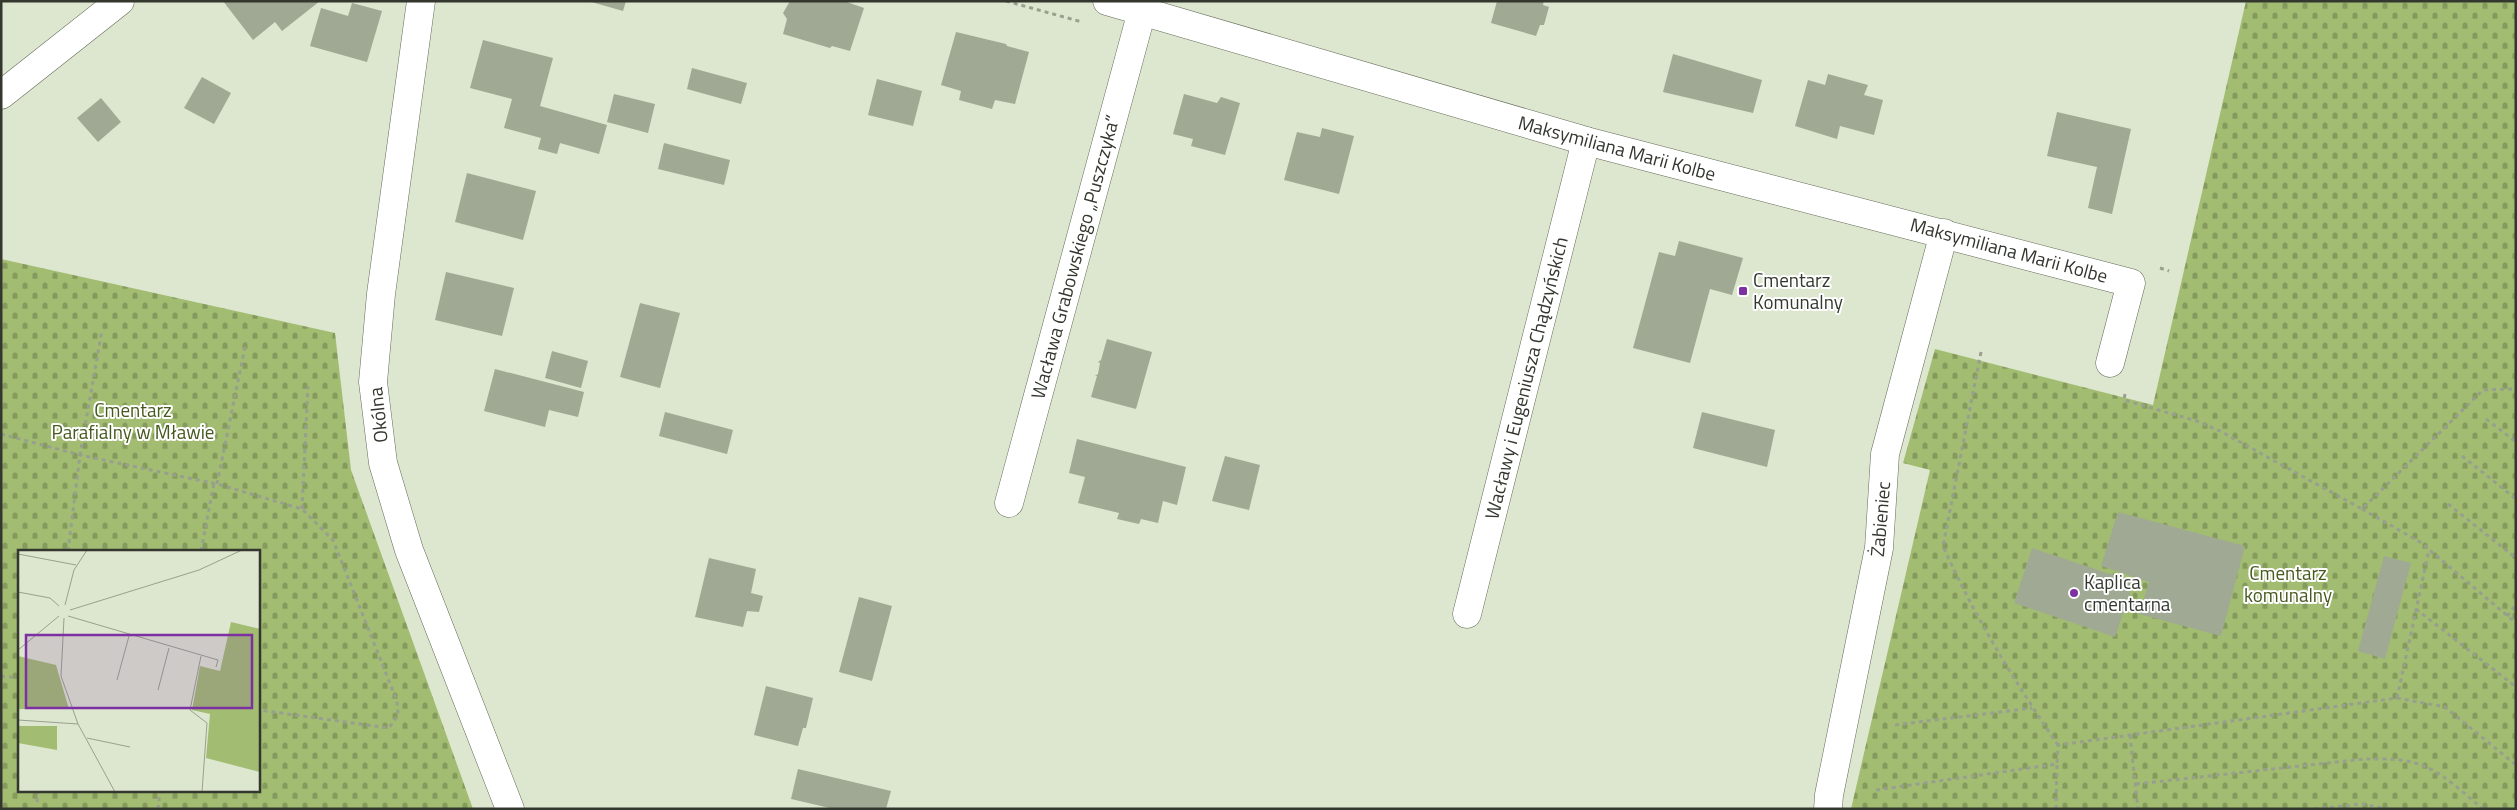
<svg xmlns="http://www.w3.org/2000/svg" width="2517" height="810" font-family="'Titillium Web',sans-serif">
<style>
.cemetery{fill:url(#cemetery-stones);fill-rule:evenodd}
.building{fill:#a0a993}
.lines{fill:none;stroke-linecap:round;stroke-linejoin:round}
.minor-casing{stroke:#636b58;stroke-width:29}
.path{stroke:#989f8e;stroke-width:3;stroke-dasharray:4 4;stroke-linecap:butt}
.minor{stroke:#fff;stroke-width:28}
.poi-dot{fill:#7c30a1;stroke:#fff;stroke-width:2}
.labels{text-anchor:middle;stroke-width:4;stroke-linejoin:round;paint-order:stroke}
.street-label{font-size:19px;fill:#33372e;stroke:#fff}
.poi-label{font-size:19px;fill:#33372e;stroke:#fff;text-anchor:start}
.park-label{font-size:19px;fill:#46591e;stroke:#fff}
.inset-road{fill:none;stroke:#99a08f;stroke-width:1}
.view{fill:#7c30a1;fill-opacity:0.15;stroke:#7c30a1;stroke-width:2.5}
.inset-edge{fill:none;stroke:#33372e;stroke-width:2.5}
</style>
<defs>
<pattern id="cemetery-stones" width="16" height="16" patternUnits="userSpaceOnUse" patternTransform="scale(1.25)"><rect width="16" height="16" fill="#a2bd71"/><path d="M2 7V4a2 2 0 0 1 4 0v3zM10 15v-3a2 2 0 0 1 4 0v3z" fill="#859a5d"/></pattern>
</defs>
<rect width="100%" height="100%" fill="#dde6cf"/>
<!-- cemetery -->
<g class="cemetery">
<polygon points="2246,1 2516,1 2516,809 1851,809 1930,470 1903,463 1935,349 2153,405"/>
<path d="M1,259l334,74 16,137 122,339h-472zM19,551h240v240h-240z"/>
</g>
<!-- building -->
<g class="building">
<polygon points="223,1 320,1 282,31 275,22 253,40"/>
<polygon points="588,1 626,1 623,11"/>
<polygon points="790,1 844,1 864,8 850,51 832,46 830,48 783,34 787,19 783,13"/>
<polygon points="1497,1 1544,1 1543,5 1549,7 1544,25 1540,25 1536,36 1491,23"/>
<polygon points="352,3 382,11 367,62 310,46 321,8 348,16"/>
<polygon points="956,32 1006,44 1007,46 1029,52 1015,104 995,100 992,109 959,100 961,91 941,85"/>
<polygon points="483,40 553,58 540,106 607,125 599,154 560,143 557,154 538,149 541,138 504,128 512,99 470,88"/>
<polygon points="1673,54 1762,80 1753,113 1663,92"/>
<polygon points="692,68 747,83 741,104 687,89"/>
<polygon points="1828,74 1868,85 1864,95 1883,100 1874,135 1840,126 1837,139 1795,126 1808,80 1825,85"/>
<polygon points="202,77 231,93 214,124 184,108"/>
<polygon points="877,79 922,91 913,126 868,115"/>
<polygon points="614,94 655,104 648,133 607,122"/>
<polygon points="1184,94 1217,103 1221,97 1240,103 1225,155 1191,146 1193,139 1173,134"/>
<polygon points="101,98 121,122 98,142 77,118"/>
<polygon points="2057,112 2131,129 2112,214 2088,208 2097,167 2047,156"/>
<polygon points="1322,128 1354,136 1339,194 1284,180 1297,132 1320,137"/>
<polygon points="664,143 730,160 724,185 658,169"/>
<polygon points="467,173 536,191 523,240 455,222"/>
<polygon points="1679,241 1743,258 1732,295 1710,289 1690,363 1633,348 1659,252 1675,256"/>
<polygon points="446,272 514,288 502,336 435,320"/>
<polygon points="640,303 680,313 660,388 620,377"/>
<polygon points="1107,339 1152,352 1136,409 1091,397 1097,376 1095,376 1098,374 1100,363 1098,362 1101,360"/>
<polygon points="552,351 588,361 581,388 545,378"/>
<polygon points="495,369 584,392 578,417 549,410 545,427 484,411"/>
<polygon points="665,412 733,430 727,454 659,436"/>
<polygon points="1702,412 1775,430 1767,467 1693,448"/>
<polygon points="1077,439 1186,467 1177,505 1163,501 1158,523 1141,519 1139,524 1117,519 1119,513 1078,503 1085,477 1069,473"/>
<polygon points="1225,456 1260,465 1249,510 1212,501"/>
<polygon points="2118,512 2245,546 2221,636 2139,614 2149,582 2101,566"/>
<polygon points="2032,548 2134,582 2115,637 2014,603"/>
<polygon points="2384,556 2411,563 2385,659 2358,651"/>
<polygon points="709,558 756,569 751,593 763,596 759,612 747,611 743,627 695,617"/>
<polygon points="859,597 892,606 872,681 839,672"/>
<polygon points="766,686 813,698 806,728 803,728 798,746 754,735"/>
<polygon points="798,769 891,791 886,809 834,809 791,799"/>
</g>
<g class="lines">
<!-- minor casing -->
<g class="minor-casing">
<g id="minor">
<polyline points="421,1 381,294 373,382 383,463 409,550 510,809"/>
<polyline points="1107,1 1586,141 2131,283 2110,363"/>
<polyline points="1,95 120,1"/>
<polyline points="1009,503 1142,11"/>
<polyline points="1467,614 1586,141"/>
<polyline points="1828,809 1829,795 1879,548 1885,454 1944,233"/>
</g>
</g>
<!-- path -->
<g class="path">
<polyline points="1006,1 1082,22"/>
<polyline points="2160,268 2169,271"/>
<path d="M1981,352l-38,194c31,70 72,136 115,199"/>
<polyline points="2125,394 2124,400 2197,421 2220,431 2362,509 2483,390 2516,389"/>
<polyline points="2486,419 2516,442"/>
<polyline points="1,434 80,455 217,484 302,509 333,540 397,701 398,715 389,728 259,710"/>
<polyline points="2462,456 2516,499"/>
<polyline points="217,484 246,342"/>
<polyline points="2448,504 2516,558"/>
<polyline points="302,509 308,386"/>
<polyline points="2362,509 2420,542 2516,623"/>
<polyline points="68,551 80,455 102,330"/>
<polyline points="201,551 214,483"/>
<polyline points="2416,609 2516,687"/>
<polyline points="2507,616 2516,605"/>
<polyline points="1,676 19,678"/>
<polyline points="2397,698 2429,550"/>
<polyline points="1895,725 2032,708"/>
<polyline points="2130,735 2138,809"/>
<path d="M2136,784l228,-25c16,0 35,-1 51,4 26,7 47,29 68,46"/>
<polyline points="1876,790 2057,764 2058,745 2397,698 2445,707 2516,765"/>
<polyline points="37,802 38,791"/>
<polyline points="158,809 160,791"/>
<polyline points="2056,809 2057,764"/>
<polyline points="2314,809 2362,804 2389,809"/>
</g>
<!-- minor -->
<use href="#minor" class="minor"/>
</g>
<!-- markers -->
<g class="poi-dot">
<rect x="1738" y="286" width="10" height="10" rx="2.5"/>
<circle cx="2074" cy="593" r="5"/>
</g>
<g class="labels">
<!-- street labels -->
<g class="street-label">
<text transform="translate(1617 148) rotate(15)" y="7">Maksymiliana Marii Kolbe</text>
<text transform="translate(2009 250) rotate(15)" y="7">Maksymiliana Marii Kolbe</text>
<text transform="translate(1075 257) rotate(-75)" y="7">Wacława Grabowskiego „Puszczyka”</text>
<text transform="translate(1526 378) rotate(-76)" y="7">Wacławy i Eugeniusza Chądzyńskich</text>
<text transform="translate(378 415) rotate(-96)" y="7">Okólna</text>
<text transform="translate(1880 519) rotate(-85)" y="7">Żabieniec</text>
</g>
<!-- poi labels -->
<g class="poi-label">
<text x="1753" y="287">Cmentarz<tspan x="1753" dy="22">Komunalny</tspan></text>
<text x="2084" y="589">Kaplica<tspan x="2084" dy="22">cmentarna</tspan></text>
</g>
<!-- park labels -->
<g class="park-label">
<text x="133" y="417">Cmentarz<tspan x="133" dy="22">Parafialny w Mławie</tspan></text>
<text x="2288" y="580">Cmentarz<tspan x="2288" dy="22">komunalny</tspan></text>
</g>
</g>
<!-- overview -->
<g transform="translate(18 550)">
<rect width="242" height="242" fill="#dde6cf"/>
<path d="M0,176h39v24l-39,-7z" fill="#a2bd71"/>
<path d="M213,72l29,7v143l-54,-14 4,-44 -18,-4 8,-44 20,5zM0,106l38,9 13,44h-51z" fill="#a2bd71"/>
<path class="inset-road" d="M0,4l58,11M0,42l32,6 9,8M47,55l9,-35 13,-20M52,60l129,-40 43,-20M50,66l150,44 -2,7M46,68l-3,58 17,48 37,68M0,100l41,-34M183,106l-11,54 17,13 -5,69M99,130l12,-44M140,140l11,-42M0,170l60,4M69,188l43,9"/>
<path class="view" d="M8,85h226v73h-226z"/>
<rect width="242" height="242" class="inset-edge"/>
</g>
<!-- border -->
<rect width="2517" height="810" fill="none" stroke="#33372e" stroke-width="5"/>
</svg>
